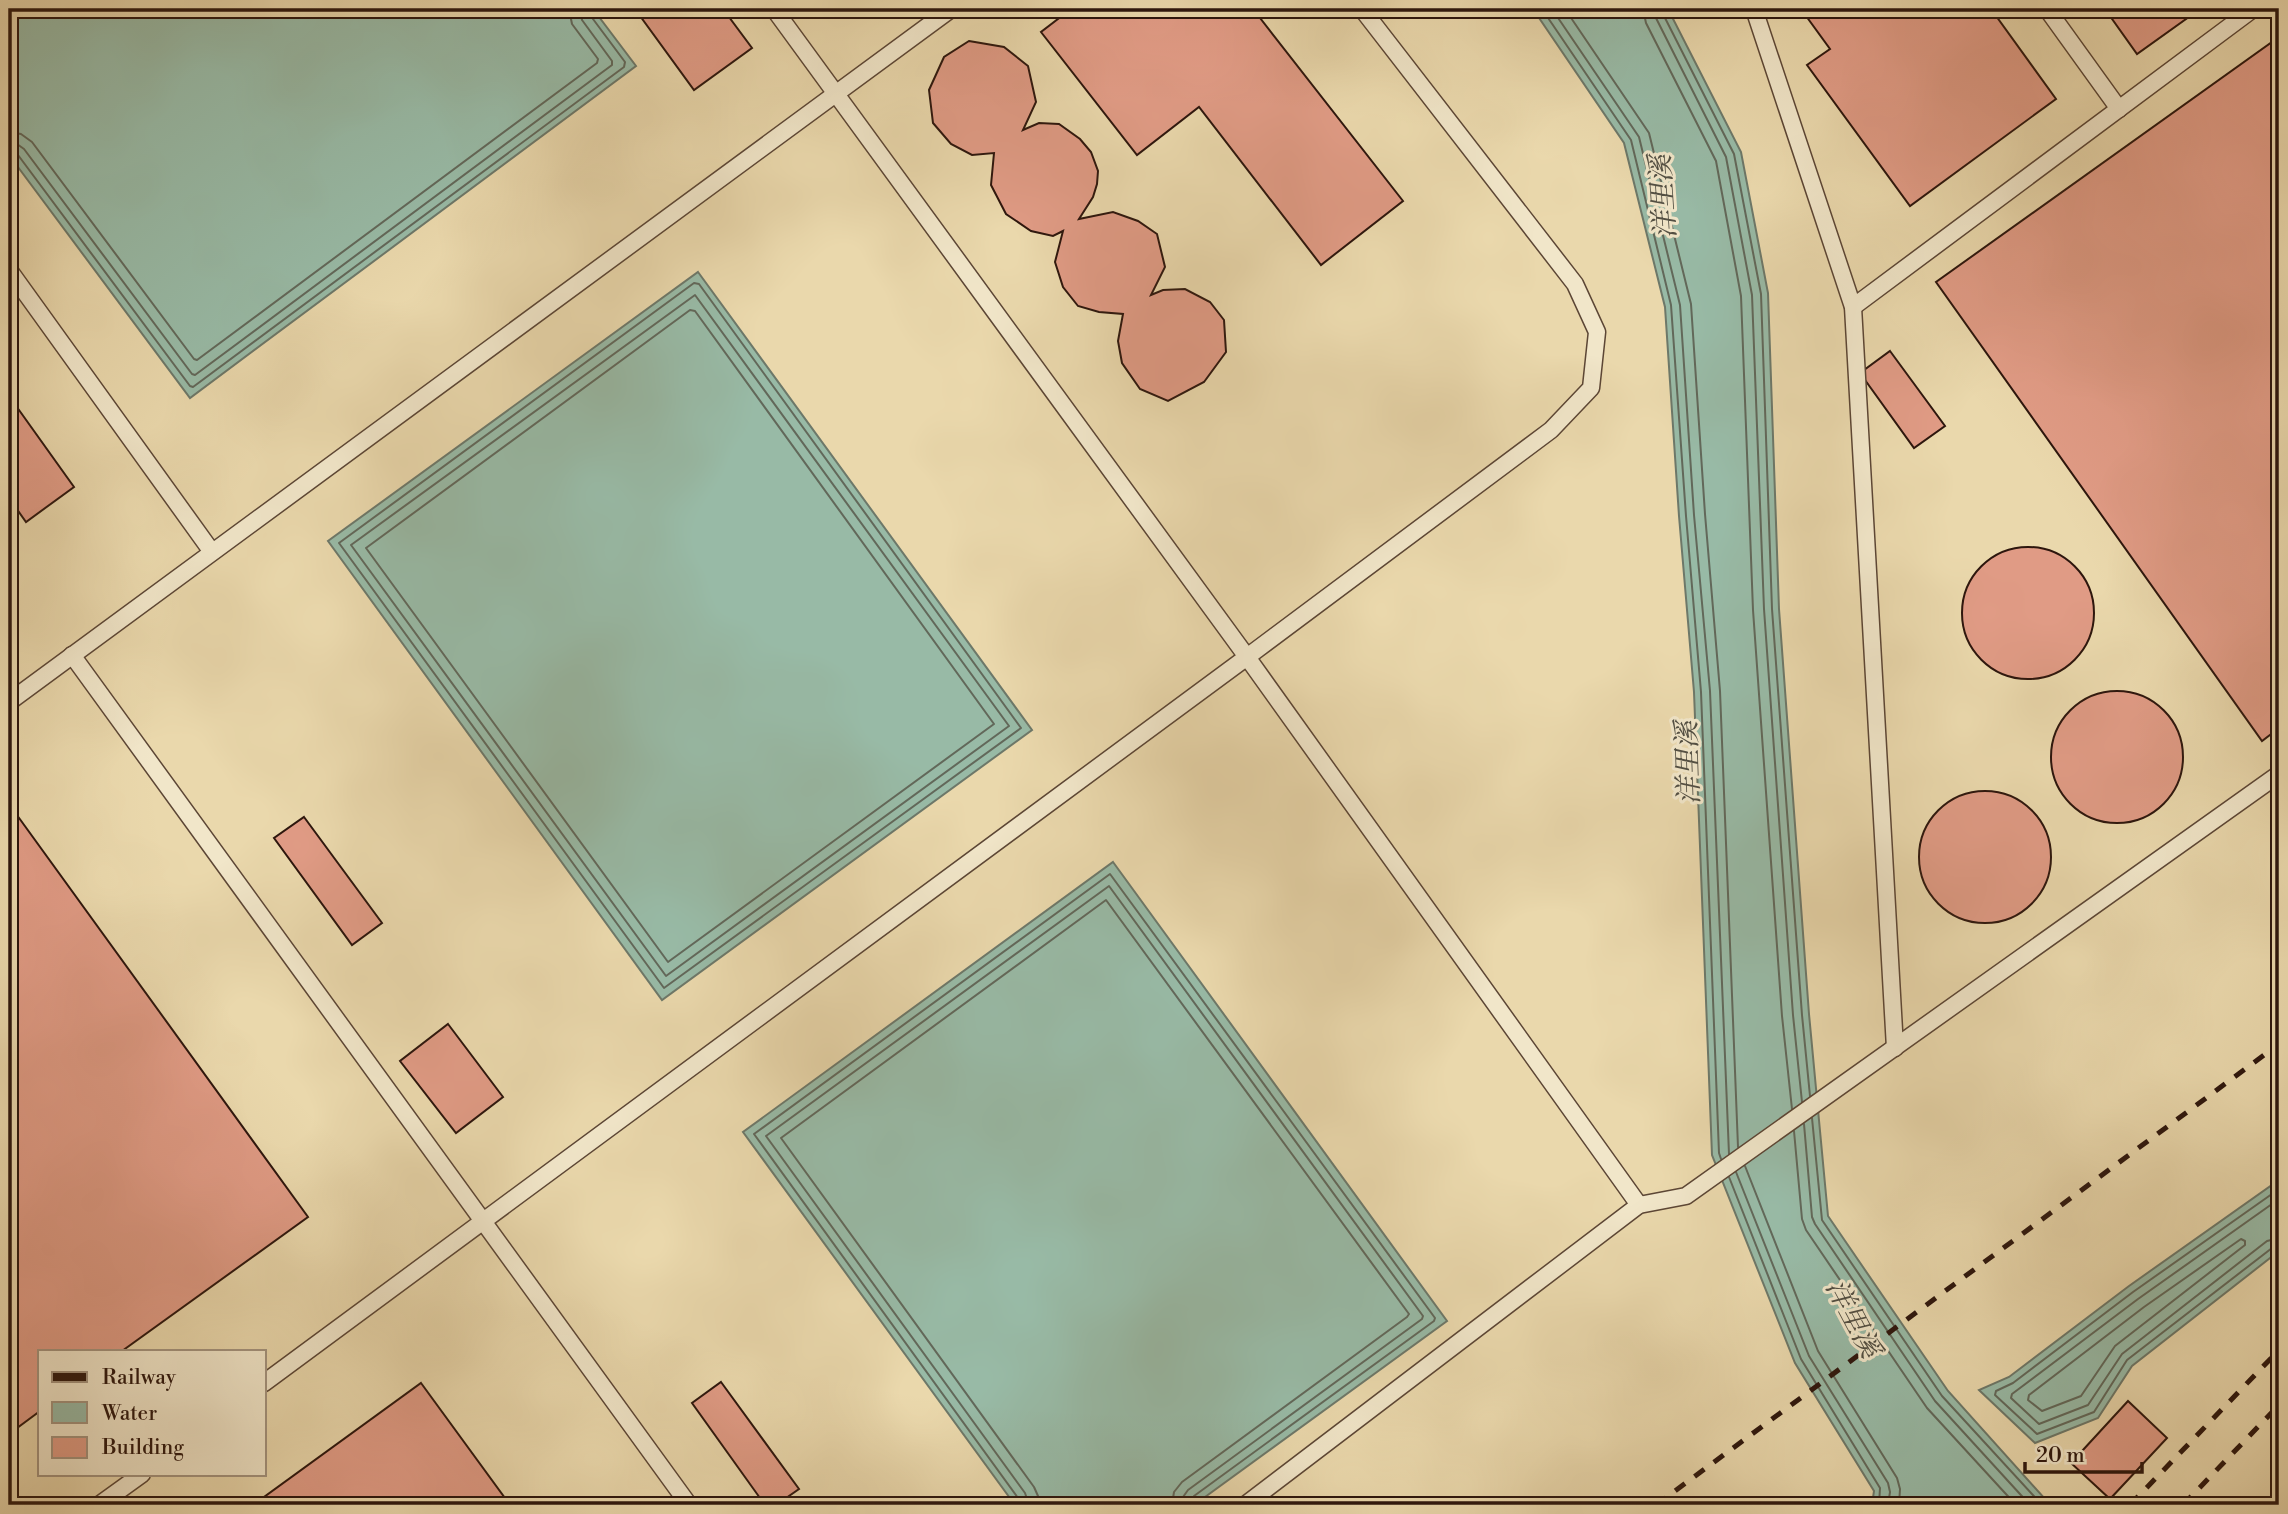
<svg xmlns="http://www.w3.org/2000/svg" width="2288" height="1514" font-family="'Libre Bodoni','Noto Serif SC',serif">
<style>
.water{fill:#98baa6;stroke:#6d7869;stroke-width:2}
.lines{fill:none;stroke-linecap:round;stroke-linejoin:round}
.shore{stroke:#62685a;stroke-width:2}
.building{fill:#e09b85;stroke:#2d160d;stroke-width:2}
.lane-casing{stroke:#5c4635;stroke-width:19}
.lane{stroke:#f1e6c9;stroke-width:16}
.rail{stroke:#2d160d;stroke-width:5;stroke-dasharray:12 12;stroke-linecap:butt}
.labels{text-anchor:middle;stroke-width:6;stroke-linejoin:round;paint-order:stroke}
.water-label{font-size:28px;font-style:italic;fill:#524f43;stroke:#f1e6c9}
</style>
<rect width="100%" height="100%" fill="#ead8ac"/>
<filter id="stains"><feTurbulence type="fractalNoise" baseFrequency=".00286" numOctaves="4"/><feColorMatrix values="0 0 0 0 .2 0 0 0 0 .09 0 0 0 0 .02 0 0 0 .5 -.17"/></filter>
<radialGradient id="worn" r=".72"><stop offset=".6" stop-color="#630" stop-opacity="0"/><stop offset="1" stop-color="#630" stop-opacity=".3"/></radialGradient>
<!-- water -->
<g class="water">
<polygon points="9,9 593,9 636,66 190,398 9,155"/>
<polygon points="1533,9 1668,9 1741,152 1768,293 1779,609 1809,1014 1828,1216 1948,1391 2045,1499 2057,1505 1872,1505 1874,1491 1795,1363 1712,1155 1694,692 1679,516 1665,307 1624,143"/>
<polygon points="698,272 1032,730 662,1000 328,541"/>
<polygon points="1113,862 1447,1321 1194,1505 1015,1505 743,1132"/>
<polygon points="2279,1180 2279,1251 2132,1366 2098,1418 2035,1443 1979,1390 2009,1377 2129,1286"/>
</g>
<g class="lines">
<!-- shore -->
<g class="shore">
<polyline points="1542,9 1631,140 1671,305 1686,516 1701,692 1719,1153 1721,1159"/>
<polyline points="1552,9 1639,137 1680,305 1694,515 1710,691 1729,1154"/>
<polyline points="1565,9 1649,133 1691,304 1705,514 1720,691 1738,1147"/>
<polyline points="1643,9 1646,23 1716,161 1741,296 1753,610 1782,1016 1792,1109"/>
<polyline points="1654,9 1656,18 1726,157 1752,295 1764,609 1793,1015 1802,1102"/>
<polyline points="1663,9 1663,14 1734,154 1761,294 1772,609 1802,1015 1810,1096"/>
<polyline points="9,132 21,134 32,142 194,359 197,360 597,63 598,59 572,24 569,9"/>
<polyline points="9,143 17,144 24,149 192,374 195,375 612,65 612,61 582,20 580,9"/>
<polyline points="9,151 18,155 190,386 193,387 624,67 625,62 590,15 588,9"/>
<polygon points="694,283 699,284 1021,728 664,988 339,543"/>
<polygon points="695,295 1009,726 666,976 351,545"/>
<polygon points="690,310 695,311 994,724 668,962 366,548"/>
<polyline points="1812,1118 1822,1220 1942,1396 2042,1505"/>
<polyline points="1804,1124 1812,1217 1815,1224 1935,1401 2030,1505"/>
<polyline points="1794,1131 1802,1219 1806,1230 1927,1408 2016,1505"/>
<polyline points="1745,1166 1818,1351 1897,1478 1900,1489 1899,1505"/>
<polyline points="1736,1172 1809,1356 1888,1483 1890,1492 1888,1505"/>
<polyline points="1729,1177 1801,1359 1880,1488 1879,1505"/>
<polyline points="2279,1189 2133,1292 2013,1383 1996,1391 1995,1395 2037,1434 2094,1412 2127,1360 2272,1248 2279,1246"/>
<polyline points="2279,1199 2138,1299 2012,1394 2011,1398 2039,1424 2088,1405 2122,1354 2267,1241 2279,1238"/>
<polygon points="2241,1239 2245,1241 2245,1245 2115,1346 2081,1396 2042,1411 2028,1400 2029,1395 2144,1307"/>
<polyline points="1020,1505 1018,1498 754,1134 1110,874 1435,1318 1434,1321 1194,1496 1191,1505"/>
<polyline points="1029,1505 1025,1493 766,1136 1109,886 1423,1316 1422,1319 1188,1490 1183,1497 1182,1505"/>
<polyline points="1039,1505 1038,1496 1034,1487 781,1138 1106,900 1409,1314 1407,1317 1182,1482 1174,1492 1172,1505"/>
</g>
</g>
<!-- building -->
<g class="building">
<polygon points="635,9 723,9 752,48 694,90"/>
<polygon points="1071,9 1253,9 1403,201 1321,265 1199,107 1137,155 1041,32"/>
<polygon points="1801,9 1991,9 2056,99 1910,206 1807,65 1830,49"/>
<polygon points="2105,9 2200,9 2137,54"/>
<polygon points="2279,37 2279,728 2262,741 1936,282"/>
<polygon points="969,41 1004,47 1028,66 1036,102 1023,130 1039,123 1059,124 1080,139 1091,152 1098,171 1097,184 1093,197 1079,219 1113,212 1138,221 1157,234 1165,267 1151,295 1163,290 1185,289 1210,302 1224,320 1226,352 1204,382 1168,401 1140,389 1122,363 1118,341 1123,314 1099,312 1078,306 1063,287 1055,262 1063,231 1053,236 1031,231 1006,214 991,185 994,153 972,155 951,144 933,123 929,90 944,57"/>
<polygon points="1890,351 1945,426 1914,448 1860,373"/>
<polygon points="9,396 74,487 26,522 9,498"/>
<circle cx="2028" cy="613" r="66"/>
<circle cx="2117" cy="757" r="66"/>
<circle cx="1985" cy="857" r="66"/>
<polygon points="14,811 308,1217 122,1351 40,1351 40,1411 9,1434 9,815"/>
<polygon points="304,817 382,923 352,945 274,838"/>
<polygon points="448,1024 503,1097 456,1133 400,1061"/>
<polygon points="721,1382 799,1489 776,1505 765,1505 692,1403"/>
<polygon points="421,1383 510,1505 253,1505"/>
<polygon points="2128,1401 2167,1438 2110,1499 2071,1463"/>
</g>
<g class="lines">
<!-- lane casing -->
<g class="lane-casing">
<g id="lane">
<polyline points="1362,9 1575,284 1597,332 1591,388 1551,430 1247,657 1639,1205"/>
<polyline points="1754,9 1853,307 1895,1048"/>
<polyline points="2047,9 2119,109"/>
<polyline points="9,270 212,552"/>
<polyline points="1853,307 2253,9"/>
<polyline points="72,655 689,1505"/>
<polyline points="9,702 951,9"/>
<polyline points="264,1383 1247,657 774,9"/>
<polyline points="99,1505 142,1474"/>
<polyline points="1245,1505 1639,1205 1686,1196 2279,774"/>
</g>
</g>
<!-- lane -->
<use href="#lane" class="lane"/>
<!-- rail -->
<g class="rail">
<polyline points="1656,1505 2279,1044"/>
<polyline points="2130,1505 2279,1350"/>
<polyline points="2183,1505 2279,1405"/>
</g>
</g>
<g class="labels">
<!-- water labels -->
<g class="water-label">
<text transform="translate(1662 197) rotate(-94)" y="10">洋里溪</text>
<text transform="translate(1687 763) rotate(-92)" y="10">洋里溪</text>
<text transform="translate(1854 1318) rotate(62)" y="10">洋里溪</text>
</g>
</g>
<!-- margin -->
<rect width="2288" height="1514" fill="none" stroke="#ead8ac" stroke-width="35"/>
<rect x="10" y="10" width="2267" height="1493" fill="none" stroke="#2d160d" stroke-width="3.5"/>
<rect x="18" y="18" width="2253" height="1479" fill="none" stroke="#2d160d" stroke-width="2"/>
<!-- legend -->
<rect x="38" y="1350" width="228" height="126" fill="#f1e6c9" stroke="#a3937e" stroke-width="2"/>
<rect x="52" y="1372" width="35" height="10" fill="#2d160d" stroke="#a3937e" stroke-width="2"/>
<text x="102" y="1384" font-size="21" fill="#2d160d">Railway</text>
<rect x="52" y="1402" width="35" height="21" fill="#98baa6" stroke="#a3937e" stroke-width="2"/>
<text x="102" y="1420" font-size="21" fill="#2d160d">Water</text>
<rect x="52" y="1437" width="35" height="21" fill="#e09b85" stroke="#a3937e" stroke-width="2"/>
<text x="102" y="1454" font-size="21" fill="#2d160d">Building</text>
<!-- scale -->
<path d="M2025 1462v10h117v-10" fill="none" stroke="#2d160d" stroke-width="3.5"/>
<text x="2036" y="1462" font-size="21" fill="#2d160d" stroke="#f1e6c9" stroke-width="5" paint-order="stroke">20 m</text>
<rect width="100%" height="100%" filter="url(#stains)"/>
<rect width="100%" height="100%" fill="url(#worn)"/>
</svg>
